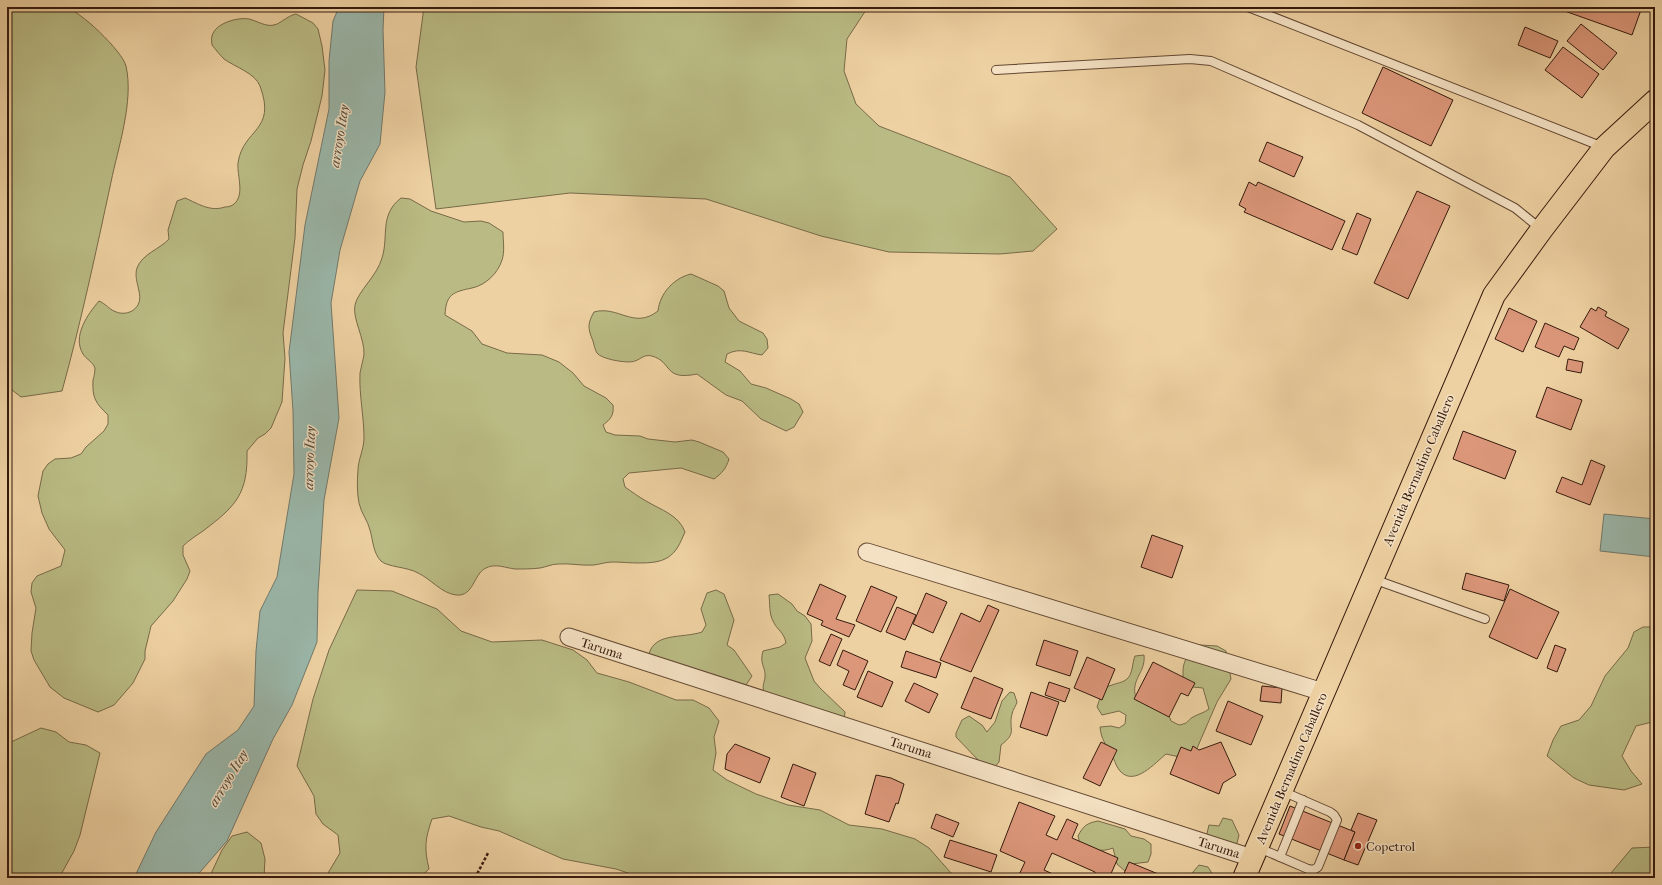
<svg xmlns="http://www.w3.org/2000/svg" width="1662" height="885" font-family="'IM FELL French Canon',serif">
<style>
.green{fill:#babb84;stroke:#786a48}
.water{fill:#9ab7aa;stroke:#72786b}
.building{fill:#dc977a;stroke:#351a0d}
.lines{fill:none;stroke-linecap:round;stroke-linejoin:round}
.service-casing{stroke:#634832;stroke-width:10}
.minor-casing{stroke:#634832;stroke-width:19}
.primary-casing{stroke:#351a0d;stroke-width:24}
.path{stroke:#351a0d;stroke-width:2.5;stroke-dasharray:3 2;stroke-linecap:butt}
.service{stroke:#f4e1c3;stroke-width:8}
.minor{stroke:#f4e1c3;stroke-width:17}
.primary{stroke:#eed1a2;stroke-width:22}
.poi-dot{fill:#8f2418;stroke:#f4e1c3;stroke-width:1.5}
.labels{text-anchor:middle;stroke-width:3;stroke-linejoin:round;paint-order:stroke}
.street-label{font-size:13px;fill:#351a0d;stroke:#f4e1c3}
.poi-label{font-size:13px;fill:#351a0d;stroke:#f4e1c3;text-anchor:start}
.water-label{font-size:14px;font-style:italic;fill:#53493c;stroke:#f4e1c3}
</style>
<rect width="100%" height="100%" fill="#eed1a2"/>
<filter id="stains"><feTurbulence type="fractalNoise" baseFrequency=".005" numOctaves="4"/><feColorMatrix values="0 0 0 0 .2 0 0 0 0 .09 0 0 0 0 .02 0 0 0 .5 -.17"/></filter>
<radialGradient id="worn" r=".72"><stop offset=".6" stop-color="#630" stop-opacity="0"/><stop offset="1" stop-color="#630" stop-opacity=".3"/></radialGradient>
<!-- green -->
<g class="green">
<path d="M7,7c18,0 40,-2 57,0 15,2 59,45 62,59 8,35 -8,82 -15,116 -15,70 -30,140 -49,209l-41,6 -14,-11z"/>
<polygon points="424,7 868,7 847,39 844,71 856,104 879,126 1010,177 1057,229 1033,251 1000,254 889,252 821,236 706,199 570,193 436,209 416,67"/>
<path d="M296,14l17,9 5,6 4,17 3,24 -3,26 -11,45 -8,24 -6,24 -2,49 -12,95 2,25 -3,44 -11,26 -6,6 -7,4 -11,13c1,43 -11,55 -44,80 -7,5 -14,9 -20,15v9l7,16 -3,8 -14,22 -22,25 -6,25v8l-12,24 -19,22 -16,7 -34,-14 -14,-11 -16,-27 -3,-9 1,-18 4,-25 -5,-16 1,-9 5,-7 24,-10 4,-16 -16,-21 -7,-16 -4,-17 5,-25 5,-7 7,-5 16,-1 10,-4 5,-7 18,-16 4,-7v-9c-12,-12 -16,-16 -15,-35 1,-3 2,-8 2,-12 -2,-6 -9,-9 -12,-14 -11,-18 5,-40 16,-53 7,3 10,8 15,10 6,3 12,3 18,0 17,-11 0,-28 5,-43 5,-14 23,-19 32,-29l-1,-9 9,-29 8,-3c14,6 25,14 40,9 3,0 7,-1 9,-3 11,-9 3,-28 4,-41 5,-35 39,-31 22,-77 -5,-13 -25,-19 -36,-27 -4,-4 -8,-9 -12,-14 0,-2 -1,-6 0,-9 3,-13 26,-19 37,-17 8,2 17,8 25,6 6,-1 13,-9 22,-11z"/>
<path d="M401,198l9,1 21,12 33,11 17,-1 8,2 14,9c0,8 2,20 -1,28 -4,13 -16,25 -30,28 -19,4 -26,6 -27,27l27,16 10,13 25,9 35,2 17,7 14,11 11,13 22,12 7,7c1,10 -2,14 -10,20l3,7 9,3 25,1 8,3 27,3 17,-2 7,2 24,10 6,7c-3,10 -7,14 -15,20l-33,-11 -52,5 -6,6 2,8c7,5 14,10 21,14 15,9 33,14 39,31 -5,11 -8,20 -18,26 -13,8 -40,4 -54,4 -7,0 -12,2 -19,3 -12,1 -24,-2 -36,-1 -6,0 -12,3 -18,4 -8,1 -17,1 -25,1 -9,-1 -20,-6 -29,-1 -13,6 -12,29 -30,27 -15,-2 -25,-16 -38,-22 -10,-6 -31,-6 -37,-12 -8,-8 -8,-21 -11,-31 -2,-9 -9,-17 -11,-27 -2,-10 -2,-22 -1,-33 0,-10 6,-21 6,-32 0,-21 -5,-43 -4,-65 1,-6 3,-12 4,-18 1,-16 -12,-37 -9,-50 3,-14 22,-29 27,-47 7,-22 -3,-43 19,-60z"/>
<path d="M691,274l27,12 6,5 5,17 10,13 24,12 4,6 1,9 -6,7c-14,-2 -21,-8 -35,-1l-2,8 15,9 11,13 15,4 25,11 8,5 4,8 -9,15 -8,4 -25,-12 -19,-18 -16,-6 -29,-21c-34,7 -24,-12 -45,-18 -8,-2 -11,3 -17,5 -7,3 -34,-2 -38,-8 -2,-3 -3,-8 -4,-12 -5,-12 -6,-17 1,-29 24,-7 40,18 64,-1 2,-18 16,-33 33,-37z"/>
<path d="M357,590l35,1 45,18 24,22 31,11 50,-2 31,10 14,10 10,13 32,9 47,18h17l16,8 10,13 -5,16 2,16 -3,17 14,10 29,14 32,11 32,5 29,15 33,4 33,10 14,9 22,25 7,5h-315l-27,-9 -53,-10 -64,-28 -18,-4 -32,-11 -17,3c-7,20 -8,29 -3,50l-10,9c-9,0 -37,-3 -43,0h-51l15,-25 -2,-18 -15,-11 -7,-10 -2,-18 -17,-30 16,-67 16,-49z"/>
<path d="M716,590l8,4 10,26 -7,25 7,5 18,26 -10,15 -94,-32c3,-28 34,-20 54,-27l4,-7 -5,-16 6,-16z"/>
<path d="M778,594l14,10 5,7 8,5 6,8 1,17 -7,17 9,23 6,7 25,24 -1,8 -80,-27c-2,-9 0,-8 1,-16 1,-10 -6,-13 -2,-26l17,-4 6,-4c-2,-11 -9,-13 -13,-22 -4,-7 -3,-18 -4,-26z"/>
<polygon points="1643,627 1655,627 1655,723 1652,722 1636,726 1622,756 1631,771 1642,784 1624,790 1589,785 1574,778 1547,756 1553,740 1561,726 1579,720 1591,706 1605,676 1628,648 1634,632"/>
<path d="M1200,645l17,1 9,5 5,28 -14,23 -22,51 -6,6 -23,-5c-11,9 -31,32 -45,18 -5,-5 -6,-11 -9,-17 -6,-10 -11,-16 -12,-28l11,-1 8,2 6,-4 1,-9 -7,-4 -17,4 -5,-8c3,-8 5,-20 15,-22 5,-2 10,-2 15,-6 6,-5 5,-16 8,-23l9,-1c2,18 -14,24 -8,43l32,15 3,8 8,4c11,-2 7,-4 14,-8 5,-3 11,-4 16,-8l-6,-21 -10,-1 -9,-4c-3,-17 0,-28 16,-38z"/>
<path d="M1010,692l4,1 3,9c-1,4 -4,7 -5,12 -4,16 6,18 -11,31l-2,17 -5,6 -13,-5 -25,-26v-4l6,-13 7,-4 13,9 5,7 8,-10 7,-21z"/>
<polygon points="41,728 56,732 69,742 86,745 100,753 80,835 74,851 59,878 7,878 7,746 11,742"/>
<polygon points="1223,818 1232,820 1239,835 1237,843 1229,848 1205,842 1209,825 1219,826"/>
<path d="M1098,821l27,8 6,7 13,3 7,5v10l-3,8 -17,2 -6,7 -8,-7 -4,-16c-13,5 -21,1 -33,-4l-2,-8c5,-10 9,-13 20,-15z"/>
<polygon points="247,832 261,843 265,859 264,878 209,878 222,850 232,836"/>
<polygon points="1655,847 1655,878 1609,878 1611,873 1632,848"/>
<polygon points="1199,865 1208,867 1215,878 1191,878 1193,872"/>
</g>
<!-- water -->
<g class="water">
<polygon points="339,7 384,7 383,30 385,92 380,144 360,181 340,250 331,303 339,418 324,500 318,592 317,642 292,705 273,739 227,841 195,878 134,878 156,832 206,754 238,730 254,706 256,651 260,611 277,577 294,474 293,411 289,352 305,225 329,109 329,61 333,21"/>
<polygon points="1604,514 1655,519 1655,557 1600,551"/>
</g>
<!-- building -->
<g class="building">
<polygon points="1559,7 1642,7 1632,35 1559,9"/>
<polygon points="1581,24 1617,53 1603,70 1567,41"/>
<polygon points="1525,27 1558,41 1550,58 1518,45"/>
<polygon points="1563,47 1599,74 1582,98 1545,70"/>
<polygon points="1383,67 1453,100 1431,146 1362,113"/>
<polygon points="1267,142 1303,157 1294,177 1259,161"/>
<polygon points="1249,182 1256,186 1258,182 1345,221 1332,250 1244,212 1246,209 1239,205"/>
<polygon points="1417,191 1450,206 1408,299 1374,283"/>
<polygon points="1357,213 1371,219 1357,255 1342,249"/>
<polygon points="1598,307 1607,312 1605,316 1629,329 1618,349 1580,327 1591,308 1596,311"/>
<polygon points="1509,308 1537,321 1523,352 1495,339"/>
<polygon points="1545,323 1579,338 1574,350 1564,346 1559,357 1535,347"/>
<polygon points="1568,359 1583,362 1581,373 1566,370"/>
<polygon points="1547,387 1582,400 1571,430 1536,417"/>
<polygon points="1463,431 1516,451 1505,479 1453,459"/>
<polygon points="1591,460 1605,466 1590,505 1556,492 1562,477 1582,485"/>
<polygon points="1152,535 1183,546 1172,578 1141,567"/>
<polygon points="1466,573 1509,585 1504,601 1462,589"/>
<polygon points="820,584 846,596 836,619 855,625 849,637 821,625 823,621 807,614"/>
<polygon points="871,586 897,597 881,632 856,621"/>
<polygon points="1510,589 1559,612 1537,659 1489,637"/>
<polygon points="926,593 947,602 933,633 913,624"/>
<polygon points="988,605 999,610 971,672 940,660 961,613 980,622"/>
<polygon points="897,607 916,615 905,640 886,632"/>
<polygon points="831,634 842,639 830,666 819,661"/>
<polygon points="1044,640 1078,651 1070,676 1036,665"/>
<polygon points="1555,645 1566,649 1557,672 1547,668"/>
<polygon points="843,650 868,661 855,690 843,685 849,671 837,665"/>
<polygon points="906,651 941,663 936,678 901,667"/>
<polygon points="1087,657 1115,669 1102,700 1074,688"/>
<polygon points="1153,662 1195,683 1188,696 1181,693 1169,717 1134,699"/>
<polygon points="868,671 893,682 882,707 857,697"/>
<polygon points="974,677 1003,689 991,719 961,708"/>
<polygon points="1049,682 1070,689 1065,702 1045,695"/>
<polygon points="914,683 938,694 929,713 905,701"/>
<polygon points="1262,686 1282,688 1281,703 1260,701"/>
<polygon points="1031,692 1059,702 1047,736 1020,727"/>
<polygon points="1228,701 1263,716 1251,745 1216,731"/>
<polygon points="1101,742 1117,750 1100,786 1083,778"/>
<polygon points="1221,742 1236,775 1223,783 1219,794 1170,774 1181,747 1191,751 1193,746 1199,750"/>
<polygon points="735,744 770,758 760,783 725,769 727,754"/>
<polygon points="793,764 816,773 804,806 781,797"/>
<polygon points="876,775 891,778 904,784 898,804 896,803 889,822 865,814"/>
<polygon points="1019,802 1055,816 1046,835 1057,840 1067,819 1078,824 1072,838 1118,858 1109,878 1093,878 1095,872 1052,853 1044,870 1055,875 1054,878 1018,877 1025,862 1000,851"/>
<polygon points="1290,806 1355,832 1344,860 1279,834"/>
<polygon points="1358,813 1377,820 1358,865 1344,860 1355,832 1351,830"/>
<polygon points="936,814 959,823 953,837 931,828"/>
<polygon points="950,840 997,855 991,872 944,857"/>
<polygon points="1129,862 1168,878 1122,878"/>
</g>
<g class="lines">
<!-- service casing -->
<g class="service-casing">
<g id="service">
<polyline points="1248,7 1603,147"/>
<polyline points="996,70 1190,59 1211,61 1358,125 1515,208 1541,229"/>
<polyline points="1373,579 1485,619"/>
<polyline points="1259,848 1308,869 1313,870 1318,867 1337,820 1334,815 1330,812 1282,791"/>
<polyline points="1280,857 1303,800"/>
</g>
</g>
<!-- minor casing -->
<g class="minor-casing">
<g id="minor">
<polyline points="867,552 1323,692"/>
<polyline points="569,637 1252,858"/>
</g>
</g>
<!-- primary casing -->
<g class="primary-casing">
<polyline id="primary" points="1244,878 1494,295 1542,229 1604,148 1655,101"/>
</g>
<!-- path -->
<polyline class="path" points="475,878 488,853"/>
<!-- service -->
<use href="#service" class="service"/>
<!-- minor -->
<use href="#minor" class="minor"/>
<!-- primary -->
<use href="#primary" class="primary"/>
</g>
<!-- markers -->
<circle class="poi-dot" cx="1358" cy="846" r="4"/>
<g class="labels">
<!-- street labels -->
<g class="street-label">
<text transform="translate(1418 470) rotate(-67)" y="5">Avenida Bernadino Caballero</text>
<text transform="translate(602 648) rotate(18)" y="5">Taruma</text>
<text transform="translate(911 747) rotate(18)" y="5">Taruma</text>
<text transform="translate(1291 768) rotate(-67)" y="5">Avenida Bernadino Caballero</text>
<text transform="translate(1219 847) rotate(18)" y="5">Taruma</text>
</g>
<!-- poi labels -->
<g class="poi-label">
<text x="1366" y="851">Copetrol</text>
</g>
<!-- water labels -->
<g class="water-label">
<text transform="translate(339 136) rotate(-81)" y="5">arroyo Itay</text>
<text transform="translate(309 458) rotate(-88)" y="5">arroyo Itay</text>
<text transform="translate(228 778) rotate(-59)" y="5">arroyo Itay</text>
</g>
</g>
<!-- margin -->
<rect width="1662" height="885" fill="none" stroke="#eed1a2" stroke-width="24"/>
<rect x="8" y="8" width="1646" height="869" fill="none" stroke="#351a0d" stroke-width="2"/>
<rect x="12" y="12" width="1638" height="861" fill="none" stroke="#351a0d"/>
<rect width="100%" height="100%" filter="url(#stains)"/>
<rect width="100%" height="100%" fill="url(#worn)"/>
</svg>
